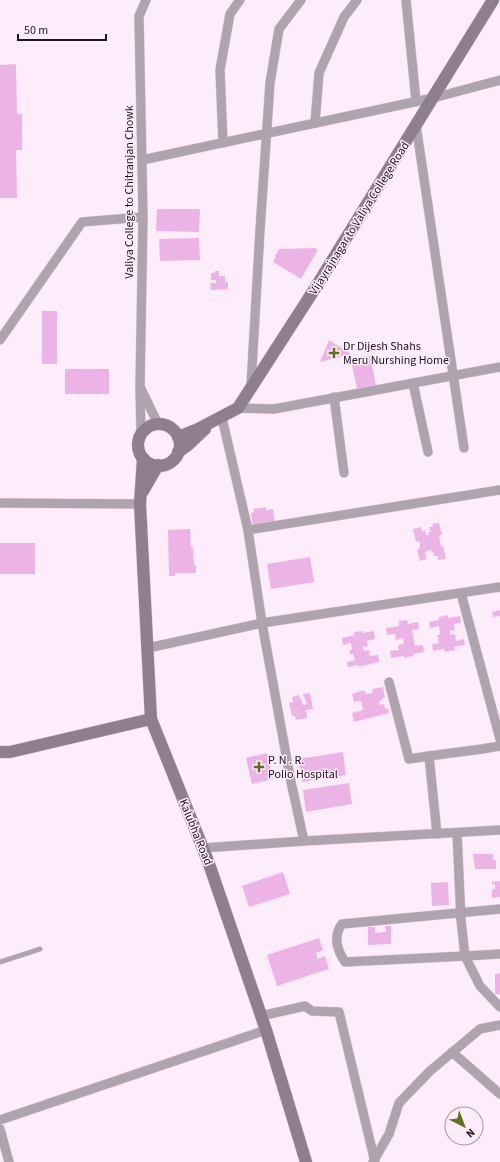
<svg xmlns="http://www.w3.org/2000/svg" width="500" height="1162" font-family="'Source Sans 3',sans-serif">
<style>
.building{fill:#ecb4e4}
.lines{fill:none;stroke-linecap:round;stroke-linejoin:round}
.lane-casing{stroke:#d9cad7;stroke-width:5.5}
.street-casing{stroke:#d9cad7;stroke-width:10}
.secondary-casing{stroke:#d9cad7;stroke-width:13}
.lane{stroke:#afa3ad;stroke-width:4.5}
.street{stroke:#afa3ad;stroke-width:9}
.secondary{stroke:#8f7e8c;stroke-width:12}
.poi-dot{fill:#61701c;stroke:#fdecfa;stroke-width:1.5}
.labels{text-anchor:middle;stroke-width:3;stroke-linejoin:round;paint-order:stroke}
.street-label{font-size:12px;fill:#1f151d;stroke:#fdecfa}
.poi-label{font-size:12px;fill:#1f151d;stroke:#fdecfa;text-anchor:start}
</style>
<rect width="100%" height="100%" fill="#fdecfa"/>
<!-- building -->
<g class="building">
<polygon points="16,64 17,114 22,114 22,150 16,150 17,198 0,198 0,65"/>
<polygon points="157,209 200,209 199,232 156,231"/>
<polygon points="199,238 200,260 160,261 159,239"/>
<polygon points="315,248 318,250 301,279 273,262 276,257 275,256 279,249"/>
<polygon points="215,271 219,271 219,276 225,276 225,282 228,282 228,289 211,290 210,283 216,283 216,280 211,280 211,273 215,273"/>
<rect x="42" y="311" width="15" height="53"/>
<polygon points="329,340 351,354 320,362"/>
<polygon points="370,356 376,385 357,389 351,360"/>
<rect x="65" y="369" width="44" height="25"/>
<polygon points="266,507 266,510 273,509 275,523 253,527 251,513 254,512 253,509"/>
<polygon points="439,523 442,535 439,535 441,546 443,546 446,559 438,560 438,556 434,556 433,551 431,552 431,550 425,552 427,559 420,561 417,550 420,548 420,542 416,541 413,529 421,527 422,532 425,530 426,535 429,535 428,532 431,532 429,527 433,527 432,524"/>
<polygon points="190,529 191,547 193,547 194,565 196,565 196,573 175,573 175,576 169,576 168,530"/>
<rect x="0" y="543" width="35" height="31"/>
<polygon points="310,557 314,582 271,589 267,564"/>
<polygon points="500,610 500,616 493,617 492,612"/>
<polygon points="448,615 448,618 460,616 461,623 454,624 455,630 450,631 451,635 455,634 456,641 464,639 465,645 454,647 455,650 445,652 444,649 433,651 432,644 439,643 437,635 440,635 439,626 430,628 429,622 439,620 439,617"/>
<polygon points="407,620 408,624 418,622 419,629 412,630 415,646 423,645 424,652 413,654 413,656 404,658 404,656 391,658 390,651 399,650 398,645 404,644 403,638 396,640 395,634 387,635 386,628 399,626 399,621"/>
<polygon points="363,631 363,633 374,631 375,639 367,641 368,646 363,647 364,651 369,650 370,656 378,655 379,662 359,667 358,665 348,667 347,662 355,660 353,654 350,654 350,650 352,650 351,643 343,645 342,638 355,635 354,632"/>
<polygon points="383,687 385,697 382,698 383,700 379,701 380,705 384,704 385,709 388,708 389,713 354,722 352,713 363,710 361,701 354,702 352,694 364,690 366,694 373,693 372,689"/>
<polygon points="310,693 313,709 306,710 307,718 296,720 295,716 292,716 289,703 293,702 292,697 299,695 303,705 307,704 303,694"/>
<polygon points="343,752 346,775 302,782 298,759"/>
<polygon points="267,753 273,779 252,784 246,758"/>
<polygon points="349,783 352,804 306,812 303,790"/>
<polygon points="473,854 493,854 493,860 496,860 496,869 475,869"/>
<polygon points="283,872 290,894 249,907 242,886"/>
<polygon points="500,881 500,897 492,898 492,889 495,889 495,884 492,885 492,882"/>
<polygon points="448,882 449,905 432,906 431,883"/>
<polygon points="385,926 391,926 391,944 368,945 368,927 375,927 375,933 386,932"/>
<polygon points="319,938 323,950 316,953 318,959 325,956 329,969 277,986 267,955"/>
<polygon points="500,973 500,994 495,994 495,974"/>
</g>
<g class="lines">
<!-- lane casing -->
<g class="lane-casing">
<polyline id="lane" points="0,962 40,949"/>
</g>
<!-- street casing -->
<g class="street-casing">
<g id="street">
<polyline points="406,0 416,101"/>
<polyline points="315,123 319,73 344,17 357,0"/>
<polyline points="416,125 464,448"/>
<polyline points="223,143 220,70 230,14 240,0"/>
<polyline points="142,160 433,98 500,80"/>
<polyline points="0,340 82,222 143,217"/>
<polyline points="413,383 428,452"/>
<polyline points="251,386 260,230 270,83 279,29 301,0"/>
<polyline points="141,389 158,424"/>
<polyline points="334,397 344,473"/>
<polyline points="238,408 274,409 500,367"/>
<polyline points="141,434 140,386 143,217 139,16 146,0"/>
<polyline points="0,503 140,504"/>
<polyline points="248,530 500,490"/>
<polyline points="461,593 500,739"/>
<polyline points="148,648 262,623 500,587"/>
<polyline points="389,682 409,759 429,756 437,834"/>
<polyline points="429,756 482,749 500,746"/>
<polyline points="457,833 461,920 465,956 500,954"/>
<polyline points="304,841 500,830"/>
<polyline points="203,848 304,841 291,782 262,623 248,530 222,418"/>
<path d="M500,909l-158,15c-9,12 -5,26 3,38l120,-6 15,30 20,21"/>
<polyline points="261,1016 305,1006 312,1011 339,1012 375,1162"/>
<polyline points="452,1052 500,1094"/>
<polyline points="0,1120 266,1030"/>
<polyline points="0,1129 9,1162"/>
<polyline points="373,1162 389,1134 399,1103 430,1071 480,1029 500,1025"/>
</g>
</g>
<!-- secondary casing -->
<g class="secondary-casing">
<g id="secondary">
<circle cx="159" cy="445" r="21"/>
<polyline points="178,437 198,429 238,408 314,290 493,0"/>
<polyline points="178,452 188,445 205,429"/>
<polyline points="143,458 140,504 151,719 208,861 266,1030 306,1162"/>
<polyline points="143,491 158,465"/>
<polyline points="0,752 10,752 151,719"/>
</g>
</g>
<!-- lane -->
<use href="#lane" class="lane"/>
<!-- street -->
<use href="#street" class="street"/>
<!-- secondary -->
<use href="#secondary" class="secondary"/>
</g>
<!-- markers -->
<g class="poi-dot">
<path d="M332 347h4v4h4v4h-4v4h-4v-4h-4v-4h4z"/>
<path d="M257 761h4v4h4v4h-4v4h-4v-4h-4v-4h4z"/>
</g>
<g class="labels">
<!-- street labels -->
<g class="street-label">
<text transform="translate(129 192) rotate(-90)" y="4">Valiya College to Chitranjan Chowk</text>
<text transform="translate(359 218) rotate(-58)" y="4">Vijayrajnagar to Valiya College Road</text>
<text transform="translate(196 832) rotate(68)" y="4">Kalubha Road</text>
</g>
<!-- poi labels -->
<g class="poi-label">
<text x="343" y="350">Dr Dijesh Shahs<tspan x="343" dy="14">Meru Nurshing Home</tspan></text>
<text x="268" y="764">P. N . R.<tspan x="268" dy="14">Polio Hospital</tspan></text>
</g>
</g>
<!-- north arrow -->
<g transform="translate(464 1126) rotate(138)"><circle r="19" fill="#fdecfa" stroke="#a496a2"/>
<path d="M0-3L7 15L0 10L-7 15Z" fill="#61701c"/>
<text y="-6" font-size="11" font-weight="bold" text-anchor="middle" fill="#1f151d">N</text>
</g>
<!-- scale -->
<path d="M18 34v6h88v-6" fill="none" stroke="#1f151d" stroke-width="2"/>
<text x="24" y="34" font-size="12" fill="#1f151d" stroke="#fdecfa" stroke-width="3" paint-order="stroke">50 m</text>
</svg>
